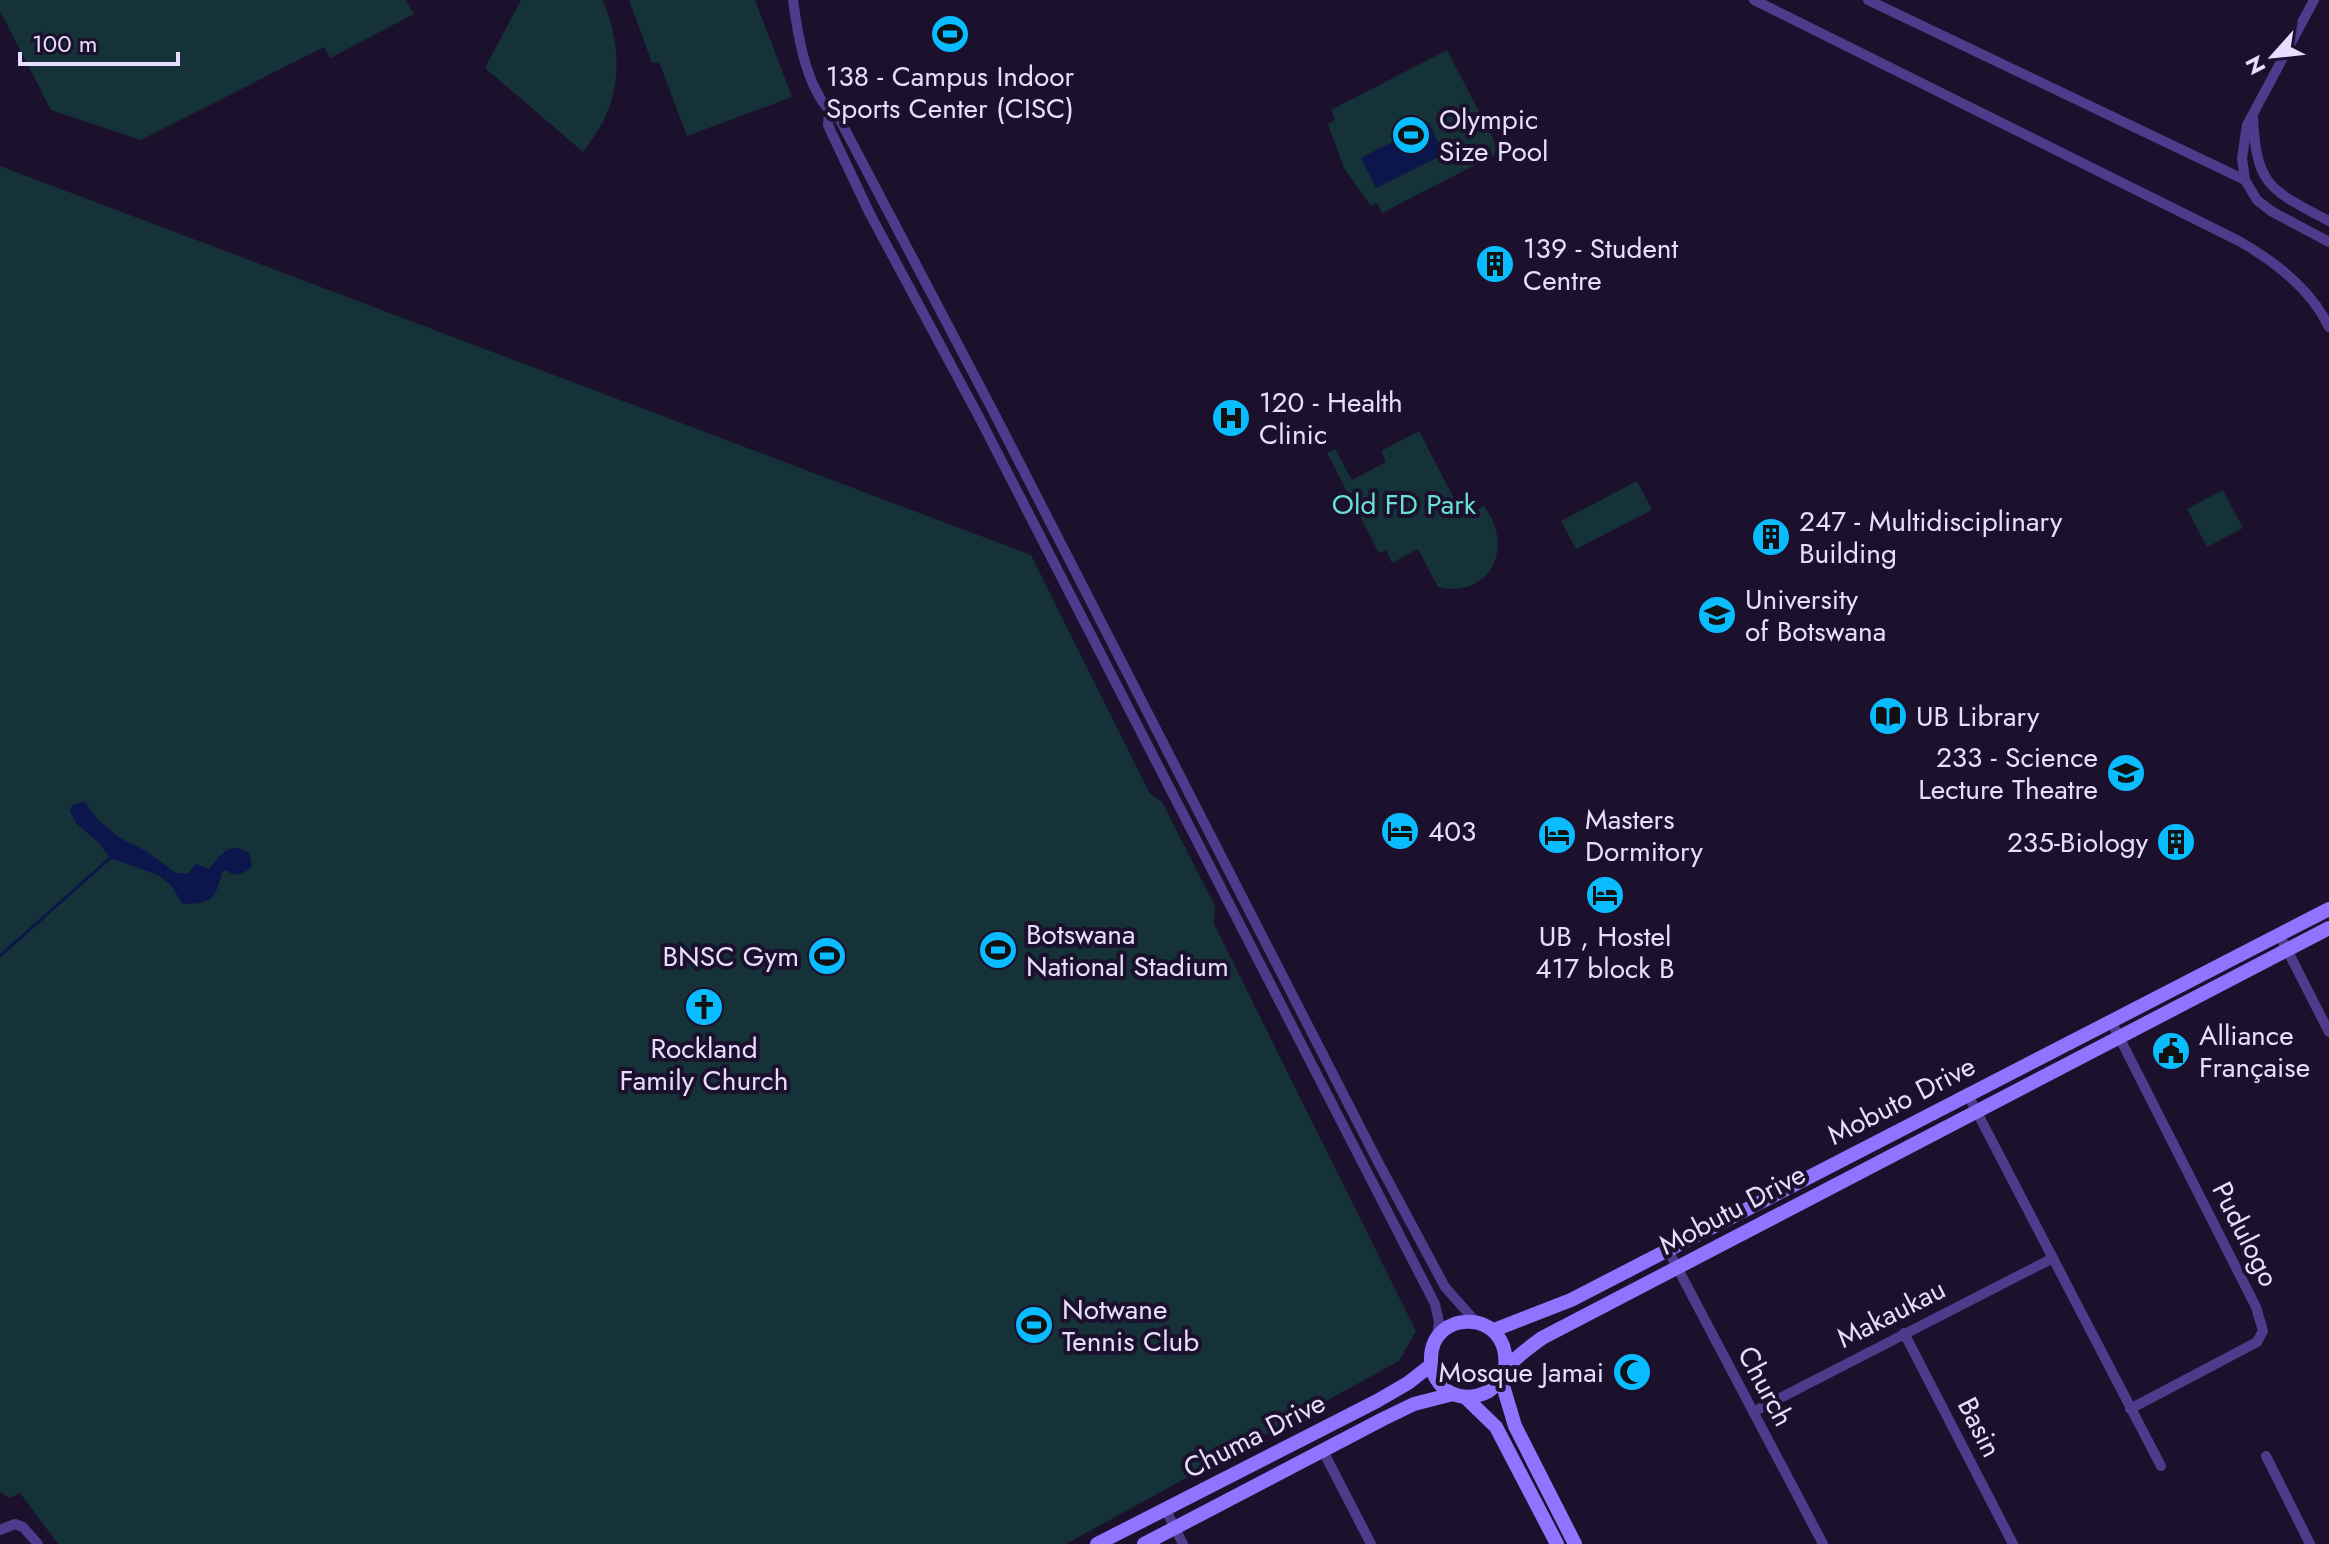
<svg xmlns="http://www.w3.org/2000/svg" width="2329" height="1544" font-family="Jost,sans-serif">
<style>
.green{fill:#143237}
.water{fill:#0b174c}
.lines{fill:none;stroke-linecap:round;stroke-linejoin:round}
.stream{stroke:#0b174c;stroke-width:3}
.street{stroke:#4d3c8c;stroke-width:10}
.secondary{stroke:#8f74ff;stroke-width:14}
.labels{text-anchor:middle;stroke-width:8;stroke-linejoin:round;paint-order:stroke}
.poi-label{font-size:28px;fill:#e7ddff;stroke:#1b112c;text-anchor:start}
.park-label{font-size:28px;fill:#66e2d8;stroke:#1b112c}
.street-label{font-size:28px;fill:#e7ddff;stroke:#1b112c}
</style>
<rect width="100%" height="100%" fill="#1b112c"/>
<!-- green -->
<g class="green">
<polygon points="0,0 406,0 414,14 330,58 324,47 141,140 51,110 0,11"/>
<path d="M521,0h81c17,34 20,80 4,115 -5,13 -15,25 -23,37l-98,-84z"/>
<polygon points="629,0 755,0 792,97 687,136 659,62 652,63"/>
<polygon points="1447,50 1500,152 1382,213 1377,203 1371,206 1344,168 1328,124 1335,120 1331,110"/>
<polygon points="0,166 1031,555 1150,794 1162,802 1215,906 1214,924 1416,1331 1399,1361 1066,1544 58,1544 20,1493 9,1498 0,1492"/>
<path d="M1419,431l44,85 21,-10c31,41 7,93 -46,81l-20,-38 -26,14 -6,-13 -7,3 -52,-100 8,-4 17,31 34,-18 -5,-11z"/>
<polygon points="1637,481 1652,510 1576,549 1561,521"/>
<polygon points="2223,490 2243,528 2207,547 2187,509"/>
</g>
<!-- water -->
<g class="water">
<polygon points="1429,123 1444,154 1376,188 1361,158"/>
<path d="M84,801l14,19 22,18 26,13 30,22 11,1 9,-10 13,5c12,-14 20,-29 40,-16l3,14c-10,7 -16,11 -26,3l-4,2c-6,26 -10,32 -39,32l-13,-20 -12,-9 -48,-17 -12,-16 -22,-19 -6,-12 2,-6z"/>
</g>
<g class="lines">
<!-- stream -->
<polyline class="stream" points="0,956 110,858"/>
<!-- street -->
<g class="street">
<path d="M793,0c5,37 14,97 47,120l153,291 384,749 68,127 31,35"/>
<path d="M1754,0l485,241c35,20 72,48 90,86"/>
<polyline points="1868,0 2245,180"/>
<polyline points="2314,0 2247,125 2242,158 2245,180 2257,200 2271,211 2329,242"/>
<polyline points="829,113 828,125 832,134 870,214 979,417 1435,1304 1439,1322 1437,1337"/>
<path d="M2253,117c3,70 18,73 76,104"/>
<polyline points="2279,934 2329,1032"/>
<polyline points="2111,1021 2256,1307 2263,1331 2257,1342 2130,1409"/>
<polyline points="1968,1095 2161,1466"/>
<polyline points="1668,1250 1823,1544"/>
<polyline points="1904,1333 2013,1544"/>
<polyline points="1753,1412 2053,1258"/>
<polyline points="1323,1451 1371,1544"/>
<polyline points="2266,1456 2310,1544"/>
<polyline points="1166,1510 1183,1544"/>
<polyline points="0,1530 15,1524 23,1527 38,1544"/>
</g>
<!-- secondary -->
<g class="secondary">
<polyline points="1494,1330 1571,1300 2329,909"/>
<path d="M1505,1368c7,-60 -76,-61 -74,-7 0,13 8,24 18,31 17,9 39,5 50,-11 4,-5 5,-11 10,-16 10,-10 22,-19 33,-27l787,-410"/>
<polyline points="1501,1379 1515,1426 1575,1544"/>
<polyline points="1465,1397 1496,1427 1557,1544"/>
<polyline points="1097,1544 1377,1401 1408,1383 1431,1365"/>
<polyline points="1144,1544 1383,1419 1414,1404 1453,1394"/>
</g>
</g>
<!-- icons -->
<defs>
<g id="stadium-disc" transform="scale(2)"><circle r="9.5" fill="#09bcff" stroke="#1b112c"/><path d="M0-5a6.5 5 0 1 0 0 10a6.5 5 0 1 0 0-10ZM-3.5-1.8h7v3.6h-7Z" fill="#111"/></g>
<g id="building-disc" transform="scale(2)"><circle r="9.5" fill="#09bcff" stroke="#1b112c"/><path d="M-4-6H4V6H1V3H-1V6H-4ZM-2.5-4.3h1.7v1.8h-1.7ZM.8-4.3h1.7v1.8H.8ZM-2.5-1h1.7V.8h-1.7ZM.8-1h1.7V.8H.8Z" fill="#111"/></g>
<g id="hospital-disc" transform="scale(2)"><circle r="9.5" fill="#09bcff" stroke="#1b112c"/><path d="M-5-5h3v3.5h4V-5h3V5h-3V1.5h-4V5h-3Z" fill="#111"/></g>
<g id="university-disc" transform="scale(2)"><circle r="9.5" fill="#09bcff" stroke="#1b112c"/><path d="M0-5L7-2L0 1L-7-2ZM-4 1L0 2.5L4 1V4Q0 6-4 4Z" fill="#111"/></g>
<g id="library-disc" transform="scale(2)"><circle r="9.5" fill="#09bcff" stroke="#1b112c"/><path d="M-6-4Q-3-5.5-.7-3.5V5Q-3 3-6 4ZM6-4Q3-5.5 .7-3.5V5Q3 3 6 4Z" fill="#111"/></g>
<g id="hotel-disc" transform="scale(2)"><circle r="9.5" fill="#09bcff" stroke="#1b112c"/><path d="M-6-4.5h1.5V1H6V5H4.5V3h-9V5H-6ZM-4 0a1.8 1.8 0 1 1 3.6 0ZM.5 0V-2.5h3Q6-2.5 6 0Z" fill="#111"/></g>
<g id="church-disc" transform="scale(2)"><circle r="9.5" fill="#09bcff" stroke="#1b112c"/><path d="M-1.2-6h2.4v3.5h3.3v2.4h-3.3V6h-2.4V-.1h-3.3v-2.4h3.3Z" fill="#111"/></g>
<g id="civic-disc" transform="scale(2)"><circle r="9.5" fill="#09bcff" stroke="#1b112c"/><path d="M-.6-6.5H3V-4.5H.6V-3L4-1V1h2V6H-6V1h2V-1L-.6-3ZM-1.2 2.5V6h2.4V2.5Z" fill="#111"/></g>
<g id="mosque-disc" transform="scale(2)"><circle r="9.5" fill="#09bcff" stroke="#1b112c"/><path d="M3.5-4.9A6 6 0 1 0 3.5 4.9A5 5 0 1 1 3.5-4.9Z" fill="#111"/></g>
</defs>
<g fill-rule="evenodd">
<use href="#stadium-disc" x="950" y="34"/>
<use href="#stadium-disc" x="1411" y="135"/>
<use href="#building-disc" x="1495" y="264"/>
<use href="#hospital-disc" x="1231" y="418"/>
<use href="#building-disc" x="1771" y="537"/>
<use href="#university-disc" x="1717" y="615"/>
<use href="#library-disc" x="1888" y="716"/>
<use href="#university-disc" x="2126" y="773"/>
<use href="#hotel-disc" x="1400" y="831"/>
<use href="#hotel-disc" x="1557" y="835"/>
<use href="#building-disc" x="2176" y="842"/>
<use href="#hotel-disc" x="1605" y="895"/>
<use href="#stadium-disc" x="998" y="950"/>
<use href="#stadium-disc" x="827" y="956"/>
<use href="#church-disc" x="704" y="1007"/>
<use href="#civic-disc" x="2171" y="1051"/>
<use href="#stadium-disc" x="1034" y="1325"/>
<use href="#mosque-disc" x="1632" y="1372"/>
</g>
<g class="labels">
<!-- poi labels -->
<g class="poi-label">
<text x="950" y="86" text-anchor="middle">138 - Campus Indoor<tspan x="950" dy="32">Sports Center (CISC)</tspan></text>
<text x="1439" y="129">Olympic<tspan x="1439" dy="32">Size Pool</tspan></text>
<text x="1523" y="258">139 - Student<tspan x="1523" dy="32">Centre</tspan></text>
<text x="1259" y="412">120 - Health<tspan x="1259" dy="32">Clinic</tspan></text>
<text x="1799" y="531">247 - Multidisciplinary<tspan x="1799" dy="32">Building</tspan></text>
<text x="1745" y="609">University<tspan x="1745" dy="32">of Botswana</tspan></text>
<text x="1916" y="726">UB Library</text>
<text x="2098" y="767" text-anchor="end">233 - Science<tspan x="2098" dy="32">Lecture Theatre</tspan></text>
<text x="1585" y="829">Masters<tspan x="1585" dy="32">Dormitory</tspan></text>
<text x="1428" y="841">403</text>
<text x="2148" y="852" text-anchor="end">235-Biology</text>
<text x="1026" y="944">Botswana<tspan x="1026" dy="32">National Stadium</tspan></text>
<text x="1605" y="946" text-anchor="middle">UB , Hostel<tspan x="1605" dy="32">417 block B</tspan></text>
<text x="799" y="966" text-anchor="end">BNSC Gym</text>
<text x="2199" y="1045">Alliance<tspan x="2199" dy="32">Française</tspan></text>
<text x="704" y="1058" text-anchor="middle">Rockland<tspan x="704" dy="32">Family Church</tspan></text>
<text x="1062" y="1319">Notwane<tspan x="1062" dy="32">Tennis Club</tspan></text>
<text x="1604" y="1382" text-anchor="end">Mosque Jamai</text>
</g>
<!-- park labels -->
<g class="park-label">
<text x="1404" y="514">Old FD Park</text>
</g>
<!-- street labels -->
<g class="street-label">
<text transform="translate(1901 1100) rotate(-27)" y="10">Mobuto Drive</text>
<text transform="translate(1732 1209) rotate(-28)" y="10">Mobutu Drive</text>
<text transform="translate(2246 1234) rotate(63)" y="10">Pudulogo</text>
<text transform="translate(1891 1313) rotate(-27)" y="10">Makaukau</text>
<text transform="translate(1766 1386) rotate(62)" y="10">Church</text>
<text transform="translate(1980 1427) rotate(63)" y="10">Basin</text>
<text transform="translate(1254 1435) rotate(-27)" y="10">Chuma Drive</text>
</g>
</g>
<!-- north arrow -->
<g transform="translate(2273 56) rotate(243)" stroke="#1b112c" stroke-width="6" paint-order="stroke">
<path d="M0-6L14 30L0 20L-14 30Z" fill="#e7ddff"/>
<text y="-12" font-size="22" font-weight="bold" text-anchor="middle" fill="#e7ddff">N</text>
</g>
<!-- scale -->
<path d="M20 52v12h158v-12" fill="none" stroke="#e7ddff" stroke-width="4"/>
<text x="32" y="52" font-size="24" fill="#e7ddff" stroke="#1b112c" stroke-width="6" paint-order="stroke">100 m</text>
</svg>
